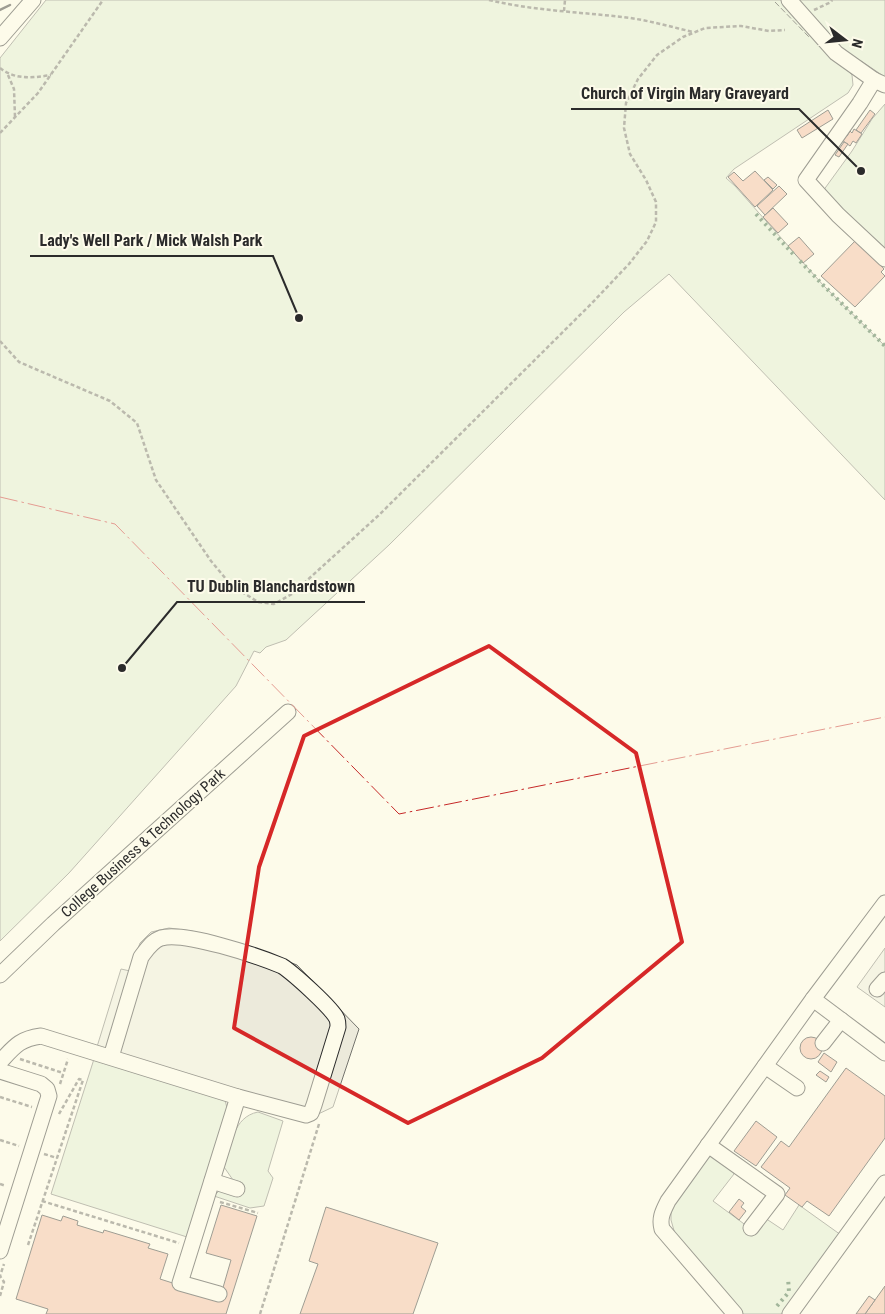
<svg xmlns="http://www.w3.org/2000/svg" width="885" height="1314" font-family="'Roboto Condensed',sans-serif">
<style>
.green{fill:#deebd1;stroke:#74746e}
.parking{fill:#eceadb;stroke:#74746e}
.building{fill:#f2b8a0;stroke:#2b2b2b}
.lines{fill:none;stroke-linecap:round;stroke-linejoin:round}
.minor-casing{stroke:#2b2b2b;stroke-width:17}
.path{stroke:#6a6964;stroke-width:2.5;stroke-dasharray:4 2.5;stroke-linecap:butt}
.minor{stroke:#fdfbea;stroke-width:15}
.hedge{stroke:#34623c;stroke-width:4;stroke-dasharray:2.5 4;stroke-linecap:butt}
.fence{stroke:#2b2b2b;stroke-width:1;stroke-dasharray:6 2.5;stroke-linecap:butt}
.wall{stroke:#2b2b2b;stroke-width:2.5}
.power{stroke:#c62828;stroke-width:1;stroke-dasharray:18 4 2.5 4;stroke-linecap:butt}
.marked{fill:none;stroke:#d62828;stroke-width:4;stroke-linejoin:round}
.labels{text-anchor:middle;stroke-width:4;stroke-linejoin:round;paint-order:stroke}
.street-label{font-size:15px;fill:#2b2b2b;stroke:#fdfbea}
.leader{fill:none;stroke:#2b2b2b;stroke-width:2}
.callout-dot{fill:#2b2b2b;stroke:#fdfbea;stroke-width:2}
.callout-label{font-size:16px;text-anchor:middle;font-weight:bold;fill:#2b2b2b;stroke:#fdfbea;stroke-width:4;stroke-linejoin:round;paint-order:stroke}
</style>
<rect width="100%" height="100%" fill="#fdfbea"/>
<!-- green -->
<g class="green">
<polygon points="46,0 885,0 885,77 861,61 844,67 852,75 853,85 848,93 734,169 726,178 735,186 823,285 885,346 885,500 669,274 624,312 389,545 286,640 266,647 260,653 254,651 236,686 69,873 0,941 0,58"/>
<polygon points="885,104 885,252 823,191 852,151 872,119"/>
<polygon points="94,1059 225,1100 227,1108 187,1237 51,1194"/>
<path d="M258,1112l25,9 -15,50 5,7 -9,28 -14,2 -36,-12 6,-6 18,2 3,-10 -8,-2 -9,-13c7,-22 9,-50 34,-55z"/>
<polygon points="714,1156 733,1169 734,1174 713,1201 755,1232 765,1218 783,1230 799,1205 841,1235 781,1314 743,1314 675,1234 671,1220 671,1209 707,1157"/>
</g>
<!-- parking -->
<g class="parking">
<polygon points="169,928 192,931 259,950 297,965 359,1029 333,1107 314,1116 96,1050 121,969 130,971 140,943 151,932"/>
<polygon points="885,948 885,1007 857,987"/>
</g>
<!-- building -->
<g class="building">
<polygon points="828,110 833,119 802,138 797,130"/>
<polygon points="870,110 875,114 861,133 856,130"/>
<polygon points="854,129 862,134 856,143 853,141 850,146 842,140 845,135 847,136 850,131 852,133"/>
<polygon points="844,142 848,144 839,157 835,155"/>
<polygon points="755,171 773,190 755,207 728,177 734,172 743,181"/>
<polygon points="768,177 777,185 773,189 764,180"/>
<polygon points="779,186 787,194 765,215 757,206"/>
<polygon points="773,208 788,224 778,233 763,217"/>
<polygon points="799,237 814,254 803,263 788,246"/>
<polygon points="857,239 884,269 881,272 885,276 855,307 821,276"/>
<circle cx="811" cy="1048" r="11"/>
<polygon points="824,1053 837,1062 831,1072 818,1062"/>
<polygon points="846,1068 885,1096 885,1138 829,1216 807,1201 802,1207 785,1195 790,1188 761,1167 781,1141 789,1147"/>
<polygon points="820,1071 829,1077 826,1082 816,1075"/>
<polygon points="756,1121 777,1137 756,1166 734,1151"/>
<polygon points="739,1199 744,1203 741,1207 746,1211 739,1220 729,1212"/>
<polygon points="221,1205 257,1216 226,1314 46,1314 48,1309 16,1299 42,1215 61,1221 63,1216 78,1221 77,1225 103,1233 104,1230 150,1244 148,1248 168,1254 160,1279 220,1298 231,1260 206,1253"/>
<polygon points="326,1207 438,1243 413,1314 300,1314 318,1264 309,1261"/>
<polygon points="885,1286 885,1314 865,1314"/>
<polygon points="869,1296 875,1300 865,1314 856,1314"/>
</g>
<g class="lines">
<!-- minor casing -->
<g class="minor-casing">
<g id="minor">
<polyline points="789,0 836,53 874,80 885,85"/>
<polyline points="0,38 33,0"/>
<polyline points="874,80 860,103 806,180 838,215 885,259"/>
<polyline points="0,975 53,924 288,712"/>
<polyline points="877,989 885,980"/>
<polyline points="813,999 885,1053"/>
<polyline points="823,1043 841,1020"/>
<path d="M0,1062c14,-15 19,-23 41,-26l197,61 68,18 5,-2 3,-8 24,-78c0,-3 0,-5 -1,-8 -5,-11 -44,-46 -55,-53 -24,-10 -98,-35 -121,-28 -9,3 -14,11 -20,19l-30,100"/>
<polyline points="765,1066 797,1088"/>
<polyline points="0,1071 41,1084 47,1089 49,1096 0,1251"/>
<polyline points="708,1145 777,1194 751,1228"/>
<polyline points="212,1181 237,1189"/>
<polyline points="219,1294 180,1283 238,1097"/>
<path d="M735,1314l-73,-85c-3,-11 1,-18 6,-28l145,-202 72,-96"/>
<polyline points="790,1314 885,1183"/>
</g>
</g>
<!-- path -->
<g class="path">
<path d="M489,0c46,11 94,12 141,18 21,3 42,9 63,14"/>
<polyline points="814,10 831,2 832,0"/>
<polyline points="564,11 565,0"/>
<path d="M0,68c15,12 33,10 51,7"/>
<polyline points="8,75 14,89 15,117"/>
<polyline points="0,133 38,93 103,0"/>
<polyline points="0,341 19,362 110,401 137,423 156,480 211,561 231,585 258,602 274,604 292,594 379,515 592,303 629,264 647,241 656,222 656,202 646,180 630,154 624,128 626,103 638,79 657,55 683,37 705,28 741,26 769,31 785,30"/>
<polyline points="20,1059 63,1073"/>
<polyline points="60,1084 68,1059"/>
<polyline points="0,1097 32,1107"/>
<polyline points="0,1140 19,1146"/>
<polyline points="44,1154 57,1158"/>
<polyline points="0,1184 6,1186"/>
<polyline points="42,1201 179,1243"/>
<polyline points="220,1202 258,1213"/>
<polyline points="28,1245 83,1080 79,1079 59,1114"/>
<polyline points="0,1296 4,1282 0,1276 4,1264"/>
<polyline points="260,1314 319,1124"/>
</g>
<!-- minor -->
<use href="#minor" class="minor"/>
<!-- hedge -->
<g class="hedge">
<polyline points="756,214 795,256"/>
<polyline points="800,261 823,285 885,346"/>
<polyline points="777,1306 789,1292 788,1278"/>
</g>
<!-- fence -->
<polyline class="fence" points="775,2 809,37"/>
<!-- wall -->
<polyline class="wall" points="0,10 10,5"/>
<!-- power -->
<polyline class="power" points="0,497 115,524 399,814 885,717"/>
</g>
<!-- marked area -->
<path d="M0 0H885V1314H0ZM489,646l147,107 46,189 -140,116 -134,65 -174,-95 25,-161 45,-131z" fill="#fdfbea" fill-opacity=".55" fill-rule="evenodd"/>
<path class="marked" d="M489,646l147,107 46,189 -140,116 -134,65 -174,-95 25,-161 45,-131z"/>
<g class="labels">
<!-- street labels -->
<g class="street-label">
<text transform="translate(143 843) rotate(-42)" y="5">College Business &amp; Technology Park</text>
</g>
</g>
<!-- callouts -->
<path class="leader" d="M861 171L799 109H571M299 318L273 256H30M122 668L177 602H365"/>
<g class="callout-dot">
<circle cx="861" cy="171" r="5"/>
<circle cx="299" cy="318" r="5"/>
<circle cx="122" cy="668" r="5"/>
</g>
<g class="callout-label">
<text x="685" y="99">Church of Virgin Mary Graveyard</text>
<text x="151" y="246">Lady's Well Park / Mick Walsh Park</text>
<text x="271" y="592">TU Dublin Blanchardstown</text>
</g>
<!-- north arrow -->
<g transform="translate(845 40) rotate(106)" stroke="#fdfbea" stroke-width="4" paint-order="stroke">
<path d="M0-4L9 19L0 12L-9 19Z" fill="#2b2b2b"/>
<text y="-8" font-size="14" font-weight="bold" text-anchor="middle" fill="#2b2b2b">N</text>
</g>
</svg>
